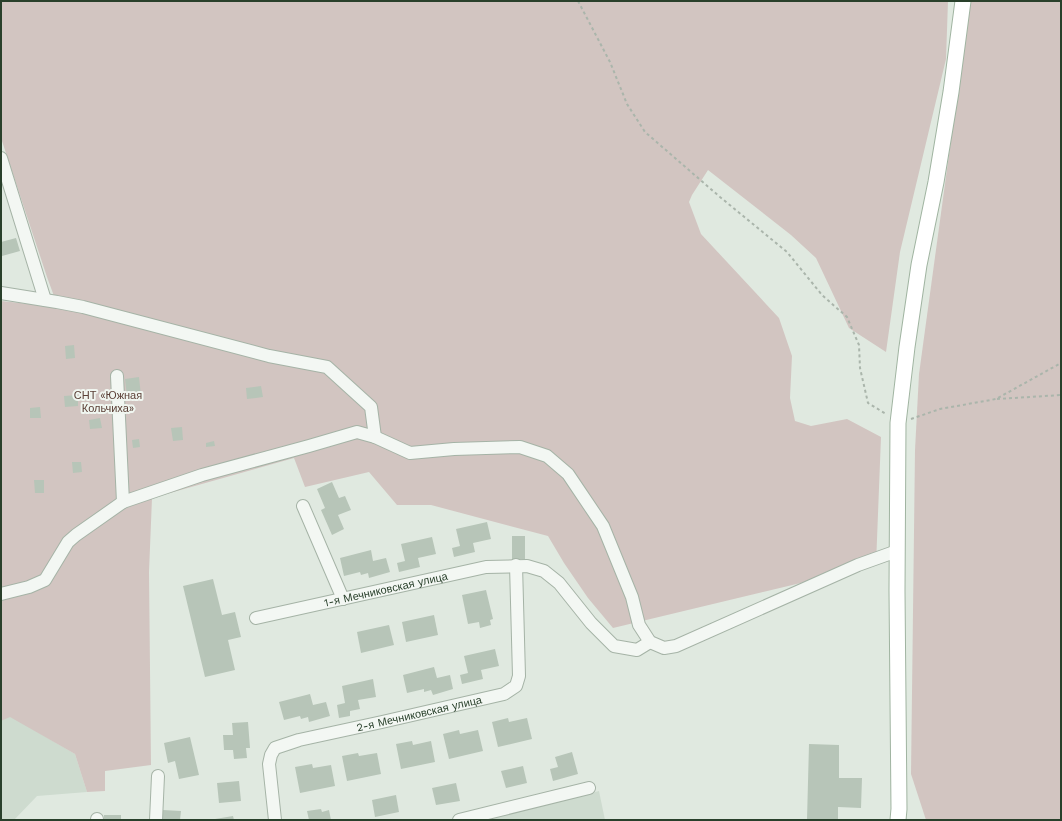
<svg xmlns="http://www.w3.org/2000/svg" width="1062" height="821" font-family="'Work Sans',sans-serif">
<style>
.built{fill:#cedbcf}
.green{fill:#d2c5c1}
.building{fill:#b7c5b8}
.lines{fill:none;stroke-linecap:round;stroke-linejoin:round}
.minor-casing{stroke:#a5b3a6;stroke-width:14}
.major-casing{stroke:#a0b4a1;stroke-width:17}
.path{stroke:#aab5ab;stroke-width:2;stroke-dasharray:3 3;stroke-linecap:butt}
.minor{stroke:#f3f7f3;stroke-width:12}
.major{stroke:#fff;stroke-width:15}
.labels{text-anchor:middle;stroke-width:4;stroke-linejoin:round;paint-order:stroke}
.park-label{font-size:11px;fill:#5b4037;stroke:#f0f6f0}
.street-label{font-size:11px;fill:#29402b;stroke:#f0f6f0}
</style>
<rect width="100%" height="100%" fill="#e0e9e0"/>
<!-- built -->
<g class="built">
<polygon points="10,716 75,754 87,792 37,796 14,820 1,820 1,721"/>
<polygon points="599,791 605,820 485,820"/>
</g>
<!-- green -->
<g class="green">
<polygon points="1,1 948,1 946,59 900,252 886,352 849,328 816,258 791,235 708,170 692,195 689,202 701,234 779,318 792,356 790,398 795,421 811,426 847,419 881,437 876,565 613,628 588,598 564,563 548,536 431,505 397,505 369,472 305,487 294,458 152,498 149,572 151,765 105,771 105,791 87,792 75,754 10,717 1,721 1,301 58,307 47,277 1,138"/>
<polygon points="970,1 1061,1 1061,820 926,820 911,774 915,450 919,374"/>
</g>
<!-- building -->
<g class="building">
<polygon points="16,238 20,251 2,256 1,242"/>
<polygon points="74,345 75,358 66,359 65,346"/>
<polygon points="139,377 141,396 127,397 125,379"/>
<polygon points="261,386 263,397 247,399 246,388"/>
<polygon points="78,395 78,406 65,407 64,396"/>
<polygon points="40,407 41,418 30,418 30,408"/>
<polygon points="100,418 102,428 90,429 89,420"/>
<polygon points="182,427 183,440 173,441 171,428"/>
<polygon points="139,439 140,447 133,448 132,440"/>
<polygon points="214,441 215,446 206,447 206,443"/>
<polygon points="72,462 81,462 82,472 73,473"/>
<polygon points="34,480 44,480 44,493 35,493"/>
<polygon points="332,482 339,498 345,496 351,510 338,515 344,529 332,535 321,510 325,508 317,489"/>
<polygon points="487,522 491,539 473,543 475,552 454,557 452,548 460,546 456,529"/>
<rect x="512" y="536" width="13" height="23"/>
<polygon points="432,537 436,554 418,558 420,567 399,572 397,563 405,561 401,544"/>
<polygon points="371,550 373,561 386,558 390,572 369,578 368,573 361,575 360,572 344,576 340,558"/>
<polygon points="213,579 222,615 235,612 241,637 228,640 235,670 205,677 183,586"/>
<polygon points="486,590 493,619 490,620 491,625 480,628 479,622 468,624 462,595"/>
<polygon points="434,615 438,635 406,642 402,622"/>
<polygon points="389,625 394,645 361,653 357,632"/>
<polygon points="495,649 499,666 481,670 483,679 462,684 460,675 468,673 464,656"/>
<polygon points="434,667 437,678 450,675 453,689 433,695 431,690 424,692 424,689 407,693 403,675"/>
<polygon points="373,679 376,697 358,700 360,709 350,711 350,716 339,718 337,705 345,703 342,686"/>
<polygon points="310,694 313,705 326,702 330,716 309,722 308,717 301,719 300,716 284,720 279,702"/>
<polygon points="508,718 509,722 527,718 532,739 498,747 492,722"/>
<polygon points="248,722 250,748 246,748 247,758 234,759 233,750 224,750 223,735 233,735 232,723"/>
<polygon points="459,730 460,734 478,730 483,751 449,759 443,734"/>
<polygon points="190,737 199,775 179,779 175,761 168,763 164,743"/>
<polygon points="412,741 413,745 431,741 435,762 401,769 396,744"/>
<polygon points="809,744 839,745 839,778 862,778 861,808 838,807 838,820 807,820"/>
<polygon points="572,752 578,774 553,781 550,769 558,767 555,757"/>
<polygon points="358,753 359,756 377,753 381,774 347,781 342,756"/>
<polygon points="312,764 313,768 331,765 335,786 300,793 295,767"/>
<polygon points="523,766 527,783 506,788 501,771"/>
<polygon points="239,781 241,801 219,803 217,783"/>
<polygon points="456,783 460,801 436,805 432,788"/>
<polygon points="396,795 399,812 375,817 372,800"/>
<polygon points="321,809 322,812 329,810 331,820 309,820 307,811"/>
<polygon points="163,810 181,811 180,820 163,820"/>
<rect x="104" y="815" width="17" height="5"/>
<polygon points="233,816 234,820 215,820 215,819"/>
</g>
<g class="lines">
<!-- minor casing -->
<g class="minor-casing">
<g id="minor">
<polyline points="1,158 45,300"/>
<polyline points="1,293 57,302 83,307 269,356 327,367 371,407 375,437"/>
<polyline points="117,376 123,502"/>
<polyline points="303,506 343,599"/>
<polyline points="1,594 29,587 45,580 68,542 76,535 123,502 202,475 309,446 357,432 375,437 410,453 454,449 520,447 547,456 568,474 603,526 632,597 639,625 650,642 664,648 676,646 858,565 897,551"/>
<path id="s1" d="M256,618l230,-51 41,-1 17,5 15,12 32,40 23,23 23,4 13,-8"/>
<polyline points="97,819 97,820"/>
<polyline points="156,820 158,776"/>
<path id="s2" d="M275,820l-6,-56 2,-9 4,-7 24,-8 83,-18 122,-28 12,-8 3,-10 -3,-111"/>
<polyline points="459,820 589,788"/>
</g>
</g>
<!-- major casing -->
<g class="major-casing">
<polyline id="major" points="898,820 899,809 897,591 898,423 907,347 919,265 936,182 951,92 963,1"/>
</g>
<!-- path -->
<g class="path">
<polyline points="578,1 610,62 627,104 645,132 720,197 787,252 822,295 847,317 859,345 860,368 868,403 886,414"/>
<polyline points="997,399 1061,395"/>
<polyline points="911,419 940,409 996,399 1061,363"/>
</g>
<!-- minor -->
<use href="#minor" class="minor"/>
<!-- major -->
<use href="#major" class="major"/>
</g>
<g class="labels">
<!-- park labels -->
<g class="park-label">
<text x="108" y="399">СНТ «Южная<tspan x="108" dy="13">Кольчиха»</tspan></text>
</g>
<!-- street labels -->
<g class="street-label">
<text dy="4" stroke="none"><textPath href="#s1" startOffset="133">1-я Мечниковская улица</textPath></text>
<text dy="4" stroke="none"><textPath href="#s2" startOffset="222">2-я Мечниковская улица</textPath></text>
</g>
</g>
<!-- border -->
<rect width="1062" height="821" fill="none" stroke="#29402b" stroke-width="4"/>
</svg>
